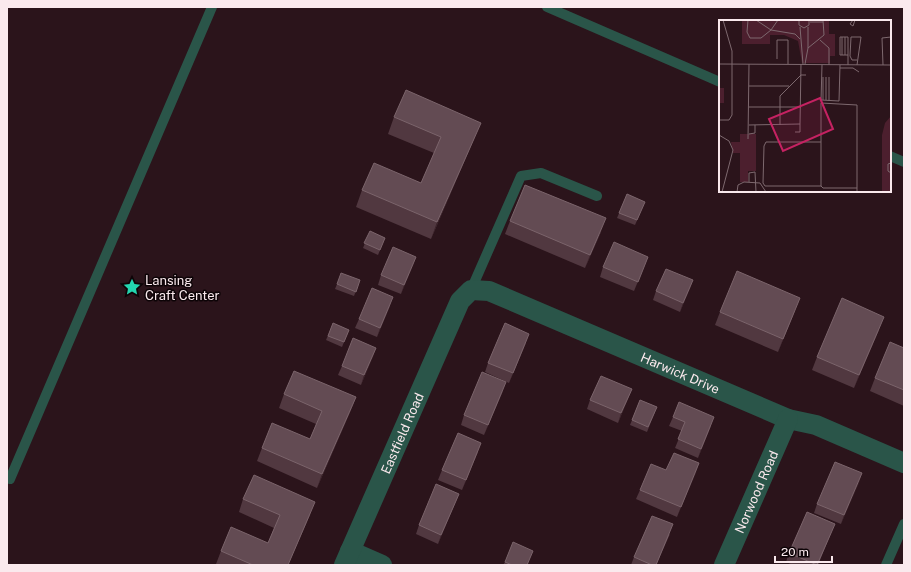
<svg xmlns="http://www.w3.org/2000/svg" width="911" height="572" font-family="'Public Sans',sans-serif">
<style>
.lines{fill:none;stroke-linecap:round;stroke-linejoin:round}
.lane{stroke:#2a5549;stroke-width:10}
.street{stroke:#2a5549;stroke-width:20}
.wall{fill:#513840}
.shaded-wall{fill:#3a2229}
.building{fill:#634b53;stroke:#7b646b}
.labels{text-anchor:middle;stroke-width:3;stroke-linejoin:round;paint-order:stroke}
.poi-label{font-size:13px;fill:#fae9ed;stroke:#0d0407;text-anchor:start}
.street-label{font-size:13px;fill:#fae9ed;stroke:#0d0407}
.inset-road{fill:none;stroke:#7e696f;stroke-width:1}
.view{fill:#c52262;fill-opacity:0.15;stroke:#c52262;stroke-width:2}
.inset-edge{fill:none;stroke:#fae9ed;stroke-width:2}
</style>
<rect width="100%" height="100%" fill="#2b141b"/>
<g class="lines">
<!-- lane -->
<g class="lane">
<polyline points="547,7 720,82"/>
<polyline points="890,156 904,162"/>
<polyline points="471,290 521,176 541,173 597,196"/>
<polyline points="7,478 10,479 212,7"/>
<polyline points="886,565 904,524"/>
</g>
<!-- street -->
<g class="street">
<polyline points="350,551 382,565"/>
<path id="s1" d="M344,565l116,-264 11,-11 18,1 299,128 28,6 88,38"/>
<path id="s2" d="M724,565l64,-146"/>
</g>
</g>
<!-- wall -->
<g class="wall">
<polygon points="394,117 474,139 431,239 356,207 362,190 421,183 434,153 388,134"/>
<polygon points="627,194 645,202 635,225 617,218"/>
<polygon points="510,221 601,232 585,268 505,234"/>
<polygon points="370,231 385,238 378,255 363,248"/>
<polygon points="416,257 401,294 378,285 381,275"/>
<polygon points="648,257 634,291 600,277 603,267"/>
<polygon points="360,280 354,296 335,289 337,284"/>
<polygon points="693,280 680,312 653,300 656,291"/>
<polygon points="390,306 377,337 355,328 359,319"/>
<polygon points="795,311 778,352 715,325 720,312"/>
<polygon points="333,323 349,330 342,347 326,340"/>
<polygon points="879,330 854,388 812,370 817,357"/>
<polygon points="526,343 509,383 485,372 488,363"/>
<polygon points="376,348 361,385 338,375 342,366"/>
<polygon points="904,348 904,406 870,391 875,378"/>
<polygon points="632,389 618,423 587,409 590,400"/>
<polygon points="503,391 484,435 461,425 464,415"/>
<polygon points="284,394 356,397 351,410 317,488 257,461 262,448 310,439 316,424 279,408"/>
<polygon points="640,400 657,407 647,432 630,425"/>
<polygon points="673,417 711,426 698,458 675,448 682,431 669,426"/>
<polygon points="478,452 462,490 438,480 442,470"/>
<polygon points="699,463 677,517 636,499 640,490 666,470"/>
<polygon points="862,473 841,524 814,513 817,504"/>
<polygon points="459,494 438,544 416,534 419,525"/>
<polygon points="243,499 310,515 288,565 218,565 216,564 221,551 268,543 274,528 239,512"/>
<polygon points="831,533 818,565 793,565 786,562 789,553"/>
<polygon points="670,534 656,565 631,565 634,557"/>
<polygon points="531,555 527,565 503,565 505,562"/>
</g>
<!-- shaded-wall -->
<g class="shaded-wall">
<polygon points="481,123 474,139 431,239 437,222"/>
<polygon points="606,218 601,232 585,268 590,255"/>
<polygon points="416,257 413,266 401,294 404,285"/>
<polygon points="693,280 690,289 680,312 683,303"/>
<polygon points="393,297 390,306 377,337 380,328"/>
<polygon points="800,298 795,311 778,352 783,339"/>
<polygon points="884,317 879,330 854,388 859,375"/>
<polygon points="529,334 526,343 509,383 513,373"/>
<polygon points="376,348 373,357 361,385 364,375"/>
<polygon points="506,382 503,391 484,435 488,425"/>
<polygon points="632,389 628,398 618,423 621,413"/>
<polygon points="356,397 351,410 317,488 322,474"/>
<polygon points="714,417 711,426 698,458 701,449"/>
<polygon points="481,443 478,452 462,490 466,480"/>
<polygon points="699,463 696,473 677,517 681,507"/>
<polygon points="862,473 859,483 841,524 844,515"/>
<polygon points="459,494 455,503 438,544 441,535"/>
<polygon points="315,502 310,515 288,565"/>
</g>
<!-- building -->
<g class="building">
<polygon points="406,90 481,123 437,222 362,190 374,163 421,183 441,137 394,117"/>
<polygon points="525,185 606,218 590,255 510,221"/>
<polygon points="627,194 645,202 637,220 619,213"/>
<polygon points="370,231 385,238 380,250 364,243"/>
<polygon points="614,242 648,257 638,282 603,267"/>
<polygon points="393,247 416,257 404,285 381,275"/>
<polygon points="666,269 693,280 683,303 656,291"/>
<polygon points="737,271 800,298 783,339 720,312"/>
<polygon points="341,273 360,280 356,292 337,284"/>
<polygon points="372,288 393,297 380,328 359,319"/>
<polygon points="842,298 884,317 859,375 817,357"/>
<polygon points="333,323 349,330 344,342 328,336"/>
<polygon points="505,323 529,334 513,373 488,363"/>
<polygon points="353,338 376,348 364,375 342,366"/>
<polygon points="890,342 904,348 904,390 875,378"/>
<polygon points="294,371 356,397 322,474 262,448 272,423 310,439 322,411 284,394"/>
<polygon points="482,372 506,382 488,425 464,415"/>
<polygon points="601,376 632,389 621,413 590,400"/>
<polygon points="640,400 657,407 648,427 632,420"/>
<polygon points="679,402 714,417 701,449 678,439 685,422 673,417"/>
<polygon points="458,433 481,443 466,480 442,470"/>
<polygon points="674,453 699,463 681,507 640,490 651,464 666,470"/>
<polygon points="835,462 862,473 844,515 817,504"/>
<polygon points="254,475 315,502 288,565 253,565 221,551 231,527 268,543 280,515 243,499"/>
<polygon points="436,484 459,494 441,535 419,525"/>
<polygon points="807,512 835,524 817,565 789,553"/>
<polygon points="652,516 673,524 656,565 652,565 634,557"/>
<polygon points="513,542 533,551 527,565 512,565 505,562"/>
</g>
<!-- icons -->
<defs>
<g id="sight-bare" transform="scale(1.38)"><path d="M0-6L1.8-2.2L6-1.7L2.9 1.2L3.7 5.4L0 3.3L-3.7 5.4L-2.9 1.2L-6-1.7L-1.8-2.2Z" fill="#23d5af" stroke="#0d0407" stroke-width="2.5" paint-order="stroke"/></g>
</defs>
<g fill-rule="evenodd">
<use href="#sight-bare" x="132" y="287"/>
</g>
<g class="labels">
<!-- poi labels -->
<g class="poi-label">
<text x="145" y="285">Lansing<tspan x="145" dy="15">Craft Center</tspan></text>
</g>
<!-- street labels -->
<g class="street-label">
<text dy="5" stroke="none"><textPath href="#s1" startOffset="530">Harwick Drive</textPath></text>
<text dy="5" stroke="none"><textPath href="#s1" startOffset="144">Eastfield Road</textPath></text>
<text dy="5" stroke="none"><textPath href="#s2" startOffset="80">Norwood Road</textPath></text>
</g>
</g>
<!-- overview -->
<g transform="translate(719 20)">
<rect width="172" height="172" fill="#2b141b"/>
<path d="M23,0h87v14h6v22h-5v7h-28l-4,-22 -14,-6h-14v9h-28zM0,68h5v15h-5zM172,96v76h-9v-57l3,-12zM21,114h16v37h-8v11h-8v-29h-7l-2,-11h9z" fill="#4c1f2e"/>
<path class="inset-road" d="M29,0l-1,12 3,6h11l10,-8 24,4 5,5M37,0l15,10 7,-10M80,0v5l5,3 5,-3v-5M134,0l-3,4 3,2 2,-6M91,2h13M81,7l3,37M89,7v21M101,20l9,8v17M123,35v-18M126,35v-18M58,39v-19h11v24M0,44l172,1M86,44l3,-16 16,-13 -1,-15M129,45v-28h-8v18h8M138,45l4,-28h-10l-1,19 2,4h5M164,45l-1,-27 9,-1M121,48h13l6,4M30,66h40M102,80l18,1 1,-36M104,80v-23M107,80v-23M102,81l1,-36M110,81v-24M30,87h52M0,100h10l3,-5v-64l-9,-31M30,105l51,-1 1,-60M61,105v-29l21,-21h5M76,112h5v-8M30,114l6,-1v-8M0,115l10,6 4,9 -11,42M29,119l1,-75M172,143l-3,1v7l3,2M30,162v-9l6,-1 1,20M102,166h-56l-2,-3 1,-37 2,-4h55M18,172l1,-7 6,-3 16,1 6,9M138,172v-87l-36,-2v83l2,2h34"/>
<path class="view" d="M101,78l13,31 -50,22 -14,-32z"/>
<rect width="172" height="172" class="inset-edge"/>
</g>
<!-- border -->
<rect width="911" height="572" fill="none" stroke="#fae9ed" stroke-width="16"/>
<!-- scale -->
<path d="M775 556v6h57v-6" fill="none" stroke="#fae9ed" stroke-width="2"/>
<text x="781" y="556" font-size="12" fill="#fae9ed" stroke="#0d0407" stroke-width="3" paint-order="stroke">20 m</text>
</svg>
